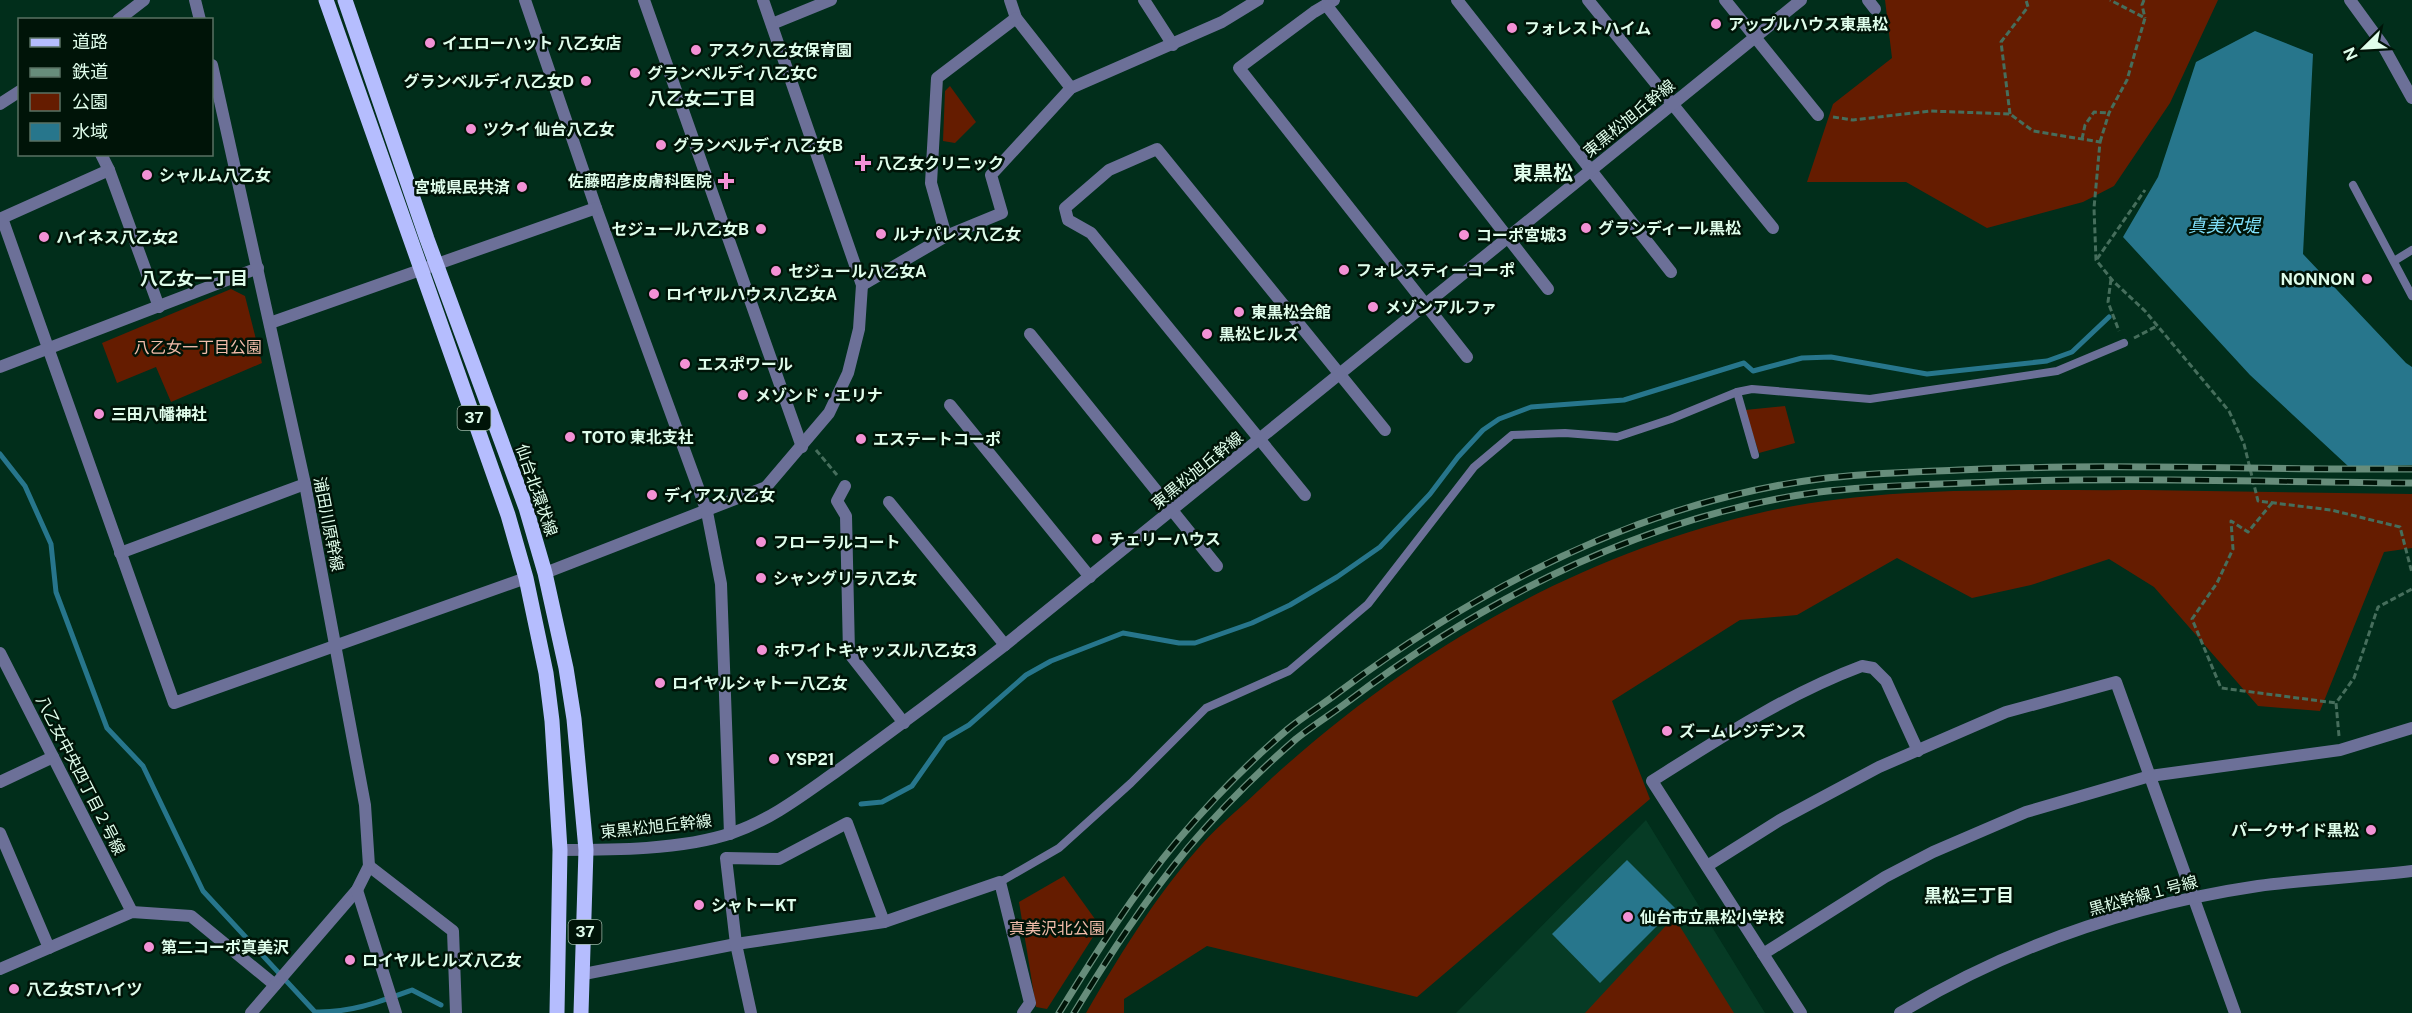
<svg xmlns="http://www.w3.org/2000/svg" width="2412" height="1013" font-family="'Public Sans','Noto Sans JP',sans-serif">
<style>
.built{fill:#063b25}
.green{fill:#651c00}
.water{fill:#27768c}
.lines{fill:none;stroke-linecap:round;stroke-linejoin:round}
.stream{stroke:#27768c;stroke-width:5}
.path{stroke:#466e5c;stroke-width:3;stroke-dasharray:6 3;stroke-linecap:butt}
.service{stroke:#6c7098;stroke-width:8}
.minor{stroke:#6c7098;stroke-width:12}
.tertiary{stroke:#6c7098;stroke-width:12}
.primary{stroke:#b5bdfe;stroke-width:15}
.rail-casing{stroke:#678d7b;stroke-width:7}
.rail{stroke:#001408;stroke-width:4.5;stroke-dasharray:14;stroke-linecap:butt}
.poi-dot{fill:#f391d5;stroke:#001408;stroke-width:2}
.labels{text-anchor:middle;stroke-width:5;stroke-linejoin:round;paint-order:stroke}
.shield{fill:#001408;stroke:#9cb7a7;stroke-width:1.5}
.shield-label{font-size:15px;font-weight:bold;fill:#dffdeb}
.poi-label{font-size:16px;font-weight:bold;fill:#dffdeb;stroke:#001408;text-anchor:start}
.street-label{font-size:16px;fill:#dffdeb;stroke:#001408}
.park-label{font-size:16px;fill:#f2bdab;stroke:#001408}
.neighbourhood-label{font-size:18px;font-weight:bold;fill:#dffdeb;stroke:#001408}
.water-label{font-size:18px;font-style:italic;fill:#81e2fe;stroke:#001408}
.quarter-label{font-size:20px;font-weight:bold;fill:#dffdeb;stroke:#001408}
</style>
<rect width="100%" height="100%" fill="#012e1b"/>
<!-- built -->
<polygon class="built" points="1646,820 1765,1013 1456,1013"/>
<!-- green -->
<g class="green">
<polygon points="1885,0 2218,0 2170,103 2114,186 2083,202 1987,228 1906,182 1807,182 1833,104 1892,58"/>
<polygon points="950,86 976,122 955,143 943,141 945,91"/>
<polygon points="231,289 245,296 262,363 171,402 156,367 117,383 102,343"/>
<polygon points="1785,406 1795,443 1759,453 1745,410"/>
<path d="M2143,490l269,4v54l-28,4 -64,159 -62,-5 -104,-119 -45,-28 -78,26 -59,13 -75,-40 -100,57 -57,5 -128,81 38,98 -233,198 -210,-51 -83,53v14h-38c32,-55 67,-113 109,-161 18,-22 42,-41 63,-61 142,-134 318,-238 510,-280 122,-26 251,-20 375,-21z"/>
<polygon points="1064,876 1100,926 1047,1009 1036,1007 1019,902"/>
<polygon points="1674,917 1734,1013 1585,1013"/>
</g>
<!-- water -->
<g class="water">
<polygon points="2255,31 2313,54 2303,254 2406,363 2412,367 2412,465 2349,467 2250,375 2123,237 2158,177 2196,62"/>
<polygon points="1627,860 1675,908 1600,983 1552,934"/>
</g>
<g class="lines">
<!-- stream -->
<g class="stream">
<path d="M0,454l25,32 26,58 5,48 51,136 36,38 60,125 112,121c35,1 64,-10 97,-22l29,15"/>
<polyline points="861,804 882,802 912,786 945,739 969,725 1026,675 1051,661 1123,633 1179,643 1195,643 1252,623 1290,605 1337,577 1380,547 1430,494 1458,457 1483,430 1499,419 1531,407 1624,400 1744,363 1753,371 1802,358 1831,357 1927,374 2047,361 2072,352 2109,317"/>
</g>
<!-- path -->
<g class="path">
<polyline points="2144,0 2142,5 2145,18"/>
<polyline points="2010,114 2001,42 2028,7 2026,0"/>
<polyline points="1833,117 1853,120 1930,111 2010,114 2033,131 2100,142 2094,208 2096,260 2113,281 2145,311 2229,411 2244,444 2258,501 2331,510 2400,527 2412,573"/>
<polyline points="2082,139 2085,125 2094,112 2109,113"/>
<polyline points="2100,142 2109,113 2127,80 2145,18 2110,0"/>
<polyline points="2097,259 2145,190"/>
<polyline points="2111,279 2108,302 2119,331"/>
<polyline points="2134,338 2157,326"/>
<polyline points="816,450 837,475"/>
<polyline points="2272,503 2248,532 2231,521 2233,549 2217,583 2192,619 2221,688 2336,703"/>
<polyline points="2339,736 2336,703 2354,678 2378,607 2412,589"/>
</g>
<!-- service -->
<g class="service">
<polyline points="2353,185 2412,296"/>
<polyline points="2394,261 2412,250"/>
<polyline points="1737,392 1755,455"/>
<polyline points="1000,882 1059,848 1131,783 1206,708 1289,671 1368,604 1474,467 1512,435 1565,433 1617,437 1671,419 1737,392 1752,389 1870,399 2057,371 2124,343"/>
</g>
<!-- minor -->
<g class="minor">
<polyline points="525,0 596,208 707,512 721,584 730,834"/>
<polyline points="644,0 802,447"/>
<polyline points="1010,0 1016,18 1071,88"/>
<polyline points="1144,0 1173,45"/>
<polyline points="1334,0 1314,12 1239,68 1467,357"/>
<polyline points="1457,0 1671,272"/>
<polyline points="1588,0 1773,228"/>
<polyline points="1725,0 1818,115"/>
<polyline points="1868,0 1875,9"/>
<polyline points="1327,6 1548,289"/>
<polyline points="118,20 144,0"/>
<polyline points="772,24 831,0"/>
<polyline points="0,104 20,91"/>
<polyline points="101,154 109,170"/>
<polyline points="946,236 931,183 937,78 1016,18"/>
<polyline points="862,285 946,236 1002,213 991,175 1071,88 1222,22 1258,0"/>
<polyline points="159,307 109,170 2,218 174,703 526,578"/>
<polyline points="270,323 596,208"/>
<polyline points="1030,334 1217,566"/>
<polyline points="0,367 258,268"/>
<polyline points="950,405 1090,577"/>
<polyline points="845,486 837,501 846,516 849,653 904,723"/>
<polyline points="1305,495 1091,233 1068,220 1065,208 1109,170 1157,149 1385,430"/>
<polyline points="889,502 1005,645"/>
<polyline points="120,553 305,484"/>
<polyline points="545,573 766,487 829,413 848,373 859,329 862,285 763,0"/>
<polyline points="0,653 132,912"/>
<polyline points="0,782 53,757"/>
<polyline points="0,833 49,948"/>
<polyline points="369,866 453,931 456,1013"/>
<polyline points="1707,866 1780,820 1879,767 2006,712 2116,682 2235,1013"/>
<polyline points="1763,954 1885,877 1933,852 2026,812 2150,776 2340,750 2412,728"/>
<polyline points="0,969 132,912 191,916 275,985"/>
<polyline points="584,974 736,944 884,922 1000,882 1030,1003 1023,1013"/>
<polyline points="751,1013 736,944 726,858 779,859 847,823 884,922"/>
<path d="M1801,1013l-149,-232c68,-43 135,-87 210,-115l11,2 13,13 32,70"/>
</g>
<!-- tertiary -->
<g class="tertiary">
<polyline points="195,0 200,20"/>
<polyline points="2350,0 2382,44 2412,98"/>
<polyline points="212,65 305,484 365,805 369,866 357,890 251,1013"/>
<path d="M560,850c53,0 121,0 172,-17 39,-13 72,-39 105,-62 57,-41 113,-83 168,-126l796,-645"/>
<polyline points="357,890 396,1013"/>
<path d="M1900,1013c111,-67 230,-108 358,-127 51,-7 103,-9 154,-15"/>
</g>
<!-- primary -->
<g class="primary">
<polyline points="326,0 508,515 526,578 546,673 552,721 560,850 557,1013"/>
<polyline points="345,0 427,239 526,508 545,573 566,668 574,719 586,850 581,1013"/>
</g>
<!-- rail casing -->
<g class="rail-casing">
<g id="rail">
<path d="M1059,1013c37,-60 74,-119 119,-173 33,-39 71,-78 110,-111 16,-13 34,-24 51,-37 141,-105 303,-190 480,-213 46,-6 93,-7 140,-9 151,-7 302,0 453,-1"/>
<path d="M1074,1013c35,-57 71,-113 114,-165 32,-38 70,-76 108,-109 16,-13 34,-24 50,-36 139,-105 299,-187 473,-211 49,-6 98,-7 146,-9 149,-7 298,-1 447,0"/>
</g>
</g>
<!-- rail -->
<use href="#rail" class="rail"/>
</g>
<!-- markers -->
<g class="poi-dot">
<circle cx="1716" cy="24" r="6"/>
<circle cx="1512" cy="28" r="6"/>
<circle cx="430" cy="43" r="6"/>
<circle cx="696" cy="50" r="6"/>
<circle cx="635" cy="73" r="6"/>
<circle cx="586" cy="81" r="6"/>
<circle cx="471" cy="129" r="6"/>
<circle cx="661" cy="145" r="6"/>
<path d="M860 154h6v6h6v6h-6v6h-6v-6h-6v-6h6z"/>
<circle cx="147" cy="175" r="6"/>
<path d="M723 172h6v6h6v6h-6v6h-6v-6h-6v-6h6z"/>
<circle cx="522" cy="187" r="6"/>
<circle cx="1586" cy="228" r="6"/>
<circle cx="761" cy="229" r="6"/>
<circle cx="881" cy="234" r="6"/>
<circle cx="1464" cy="235" r="6"/>
<circle cx="44" cy="237" r="6"/>
<circle cx="1344" cy="270" r="6"/>
<circle cx="776" cy="271" r="6"/>
<circle cx="2367" cy="279" r="6"/>
<circle cx="654" cy="294" r="6"/>
<circle cx="1373" cy="307" r="6"/>
<circle cx="1239" cy="312" r="6"/>
<circle cx="1207" cy="334" r="6"/>
<circle cx="685" cy="364" r="6"/>
<circle cx="743" cy="395" r="6"/>
<circle cx="99" cy="414" r="6"/>
<circle cx="570" cy="437" r="6"/>
<circle cx="861" cy="439" r="6"/>
<circle cx="652" cy="495" r="6"/>
<circle cx="1097" cy="539" r="6"/>
<circle cx="761" cy="542" r="6"/>
<circle cx="761" cy="578" r="6"/>
<circle cx="762" cy="650" r="6"/>
<circle cx="660" cy="683" r="6"/>
<circle cx="1667" cy="731" r="6"/>
<circle cx="774" cy="759" r="6"/>
<circle cx="2371" cy="830" r="6"/>
<circle cx="699" cy="905" r="6"/>
<circle cx="1628" cy="917" r="6"/>
<circle cx="149" cy="947" r="6"/>
<circle cx="350" cy="960" r="6"/>
<circle cx="14" cy="989" r="6"/>
</g>
<g class="labels">
<!-- shield labels -->
<g class="shield">
<rect x="457.5" y="406" width="33" height="24" rx="4.5"/>
<rect x="568.5" y="920" width="33" height="24" rx="4.5"/>
</g>
<g class="shield-label">
<text x="474" y="423">37</text>
<text x="585" y="937">37</text>
</g>
<!-- poi labels -->
<g class="poi-label">
<text x="1728" y="30">アップルハウス東黒松</text>
<text x="1524" y="34">フォレストハイム</text>
<text x="442" y="49">イエローハット 八乙女店</text>
<text x="708" y="56">アスク八乙女保育園</text>
<text x="647" y="79">グランベルディ八乙女C</text>
<text x="574" y="87" text-anchor="end">グランベルディ八乙女D</text>
<text x="483" y="135">ツクイ 仙台八乙女</text>
<text x="673" y="151">グランベルディ八乙女B</text>
<text x="876" y="169">八乙女クリニック</text>
<text x="159" y="181">シャルム八乙女</text>
<text x="712" y="187" text-anchor="end">佐藤昭彦皮膚科医院</text>
<text x="510" y="193" text-anchor="end">宮城県民共済</text>
<text x="1598" y="234">グランディール黒松</text>
<text x="749" y="235" text-anchor="end">セジュール八乙女B</text>
<text x="893" y="240">ルナパレス八乙女</text>
<text x="1476" y="241">コーポ宮城3</text>
<text x="56" y="243">ハイネス八乙女2</text>
<text x="1356" y="276">フォレスティーコーポ</text>
<text x="788" y="277">セジュール八乙女A</text>
<text x="2355" y="285" text-anchor="end">NONNON</text>
<text x="666" y="300">ロイヤルハウス八乙女A</text>
<text x="1385" y="313">メゾンアルファ</text>
<text x="1251" y="318">東黒松会館</text>
<text x="1219" y="340">黒松ヒルズ</text>
<text x="697" y="370">エスポワール</text>
<text x="755" y="401">メゾンド・エリナ</text>
<text x="111" y="420">三田八幡神社</text>
<text x="582" y="443">TOTO 東北支社</text>
<text x="873" y="445">エステートコーポ</text>
<text x="664" y="501">ディアス八乙女</text>
<text x="1109" y="545">チェリーハウス</text>
<text x="773" y="548">フローラルコート</text>
<text x="773" y="584">シャングリラ八乙女</text>
<text x="774" y="656">ホワイトキャッスル八乙女3</text>
<text x="672" y="689">ロイヤルシャトー八乙女</text>
<text x="1679" y="737">ズームレジデンス</text>
<text x="786" y="765">YSP21</text>
<text x="2359" y="836" text-anchor="end">パークサイド黒松</text>
<text x="711" y="911">シャトーKT</text>
<text x="1640" y="923">仙台市立黒松小学校</text>
<text x="161" y="953">第二コーポ真美沢</text>
<text x="362" y="966">ロイヤルヒルズ八乙女</text>
<text x="26" y="995">八乙女STハイツ</text>
</g>
<!-- street labels -->
<g class="street-label">
<text transform="translate(1629 118) rotate(-39)" y="6">東黒松旭丘幹線</text>
<text transform="translate(1197 470) rotate(-39)" y="6">東黒松旭丘幹線</text>
<text transform="translate(537 490) rotate(71)" y="6">仙台北環状線</text>
<text transform="translate(329 524) rotate(79)" y="6">浦田川原幹線</text>
<text transform="translate(81 775) rotate(63)" y="6">八乙女中央四丁目２号線</text>
<text transform="translate(656 826) rotate(-6)" y="6">東黒松旭丘幹線</text>
<text transform="translate(2143 895) rotate(-15)" y="6">黒松幹線１号線</text>
</g>
<!-- park labels -->
<g class="park-label">
<text x="198" y="353">八乙女一丁目公園</text>
<text x="1057" y="934">真美沢北公園</text>
</g>
<!-- neighbourhood labels -->
<g class="neighbourhood-label">
<text x="702" y="105">八乙女二丁目</text>
<text x="194" y="285">八乙女一丁目</text>
<text x="1969" y="902">黒松三丁目</text>
</g>
<!-- water labels -->
<g class="water-label">
<text x="2224" y="232">真美沢堤</text>
</g>
<!-- quarter labels -->
<g class="quarter-label">
<text x="1543" y="180">東黒松</text>
</g>
</g>
<!-- legend -->
<rect x="18" y="18" width="195" height="138" fill="#001408" stroke="#597163" stroke-width="1.5"/>
<rect x="30" y="38" width="30" height="9" fill="#b5bdfe" stroke="#597163" stroke-width="1.5"/>
<text x="72" y="48" font-size="18" fill="#dffdeb">道路</text>
<rect x="30" y="68" width="30" height="9" fill="#678d7b" stroke="#597163" stroke-width="1.5"/>
<text x="72" y="78" font-size="18" fill="#dffdeb">鉄道</text>
<rect x="30" y="93" width="30" height="18" fill="#651c00" stroke="#597163" stroke-width="1.5"/>
<text x="72" y="108" font-size="18" fill="#dffdeb">公園</text>
<rect x="30" y="123" width="30" height="18" fill="#27768c" stroke="#597163" stroke-width="1.5"/>
<text x="72" y="138" font-size="18" fill="#dffdeb">水域</text>
<!-- north arrow -->
<g transform="translate(2364 48) rotate(246)" stroke="#001408" stroke-width="4.5" paint-order="stroke">
<path d="M0-4.5L10 22L0 15L-10 22Z" fill="#dffdeb"/>
<text y="-9" font-size="16" font-weight="bold" text-anchor="middle" fill="#dffdeb">N</text>
</g>
</svg>
